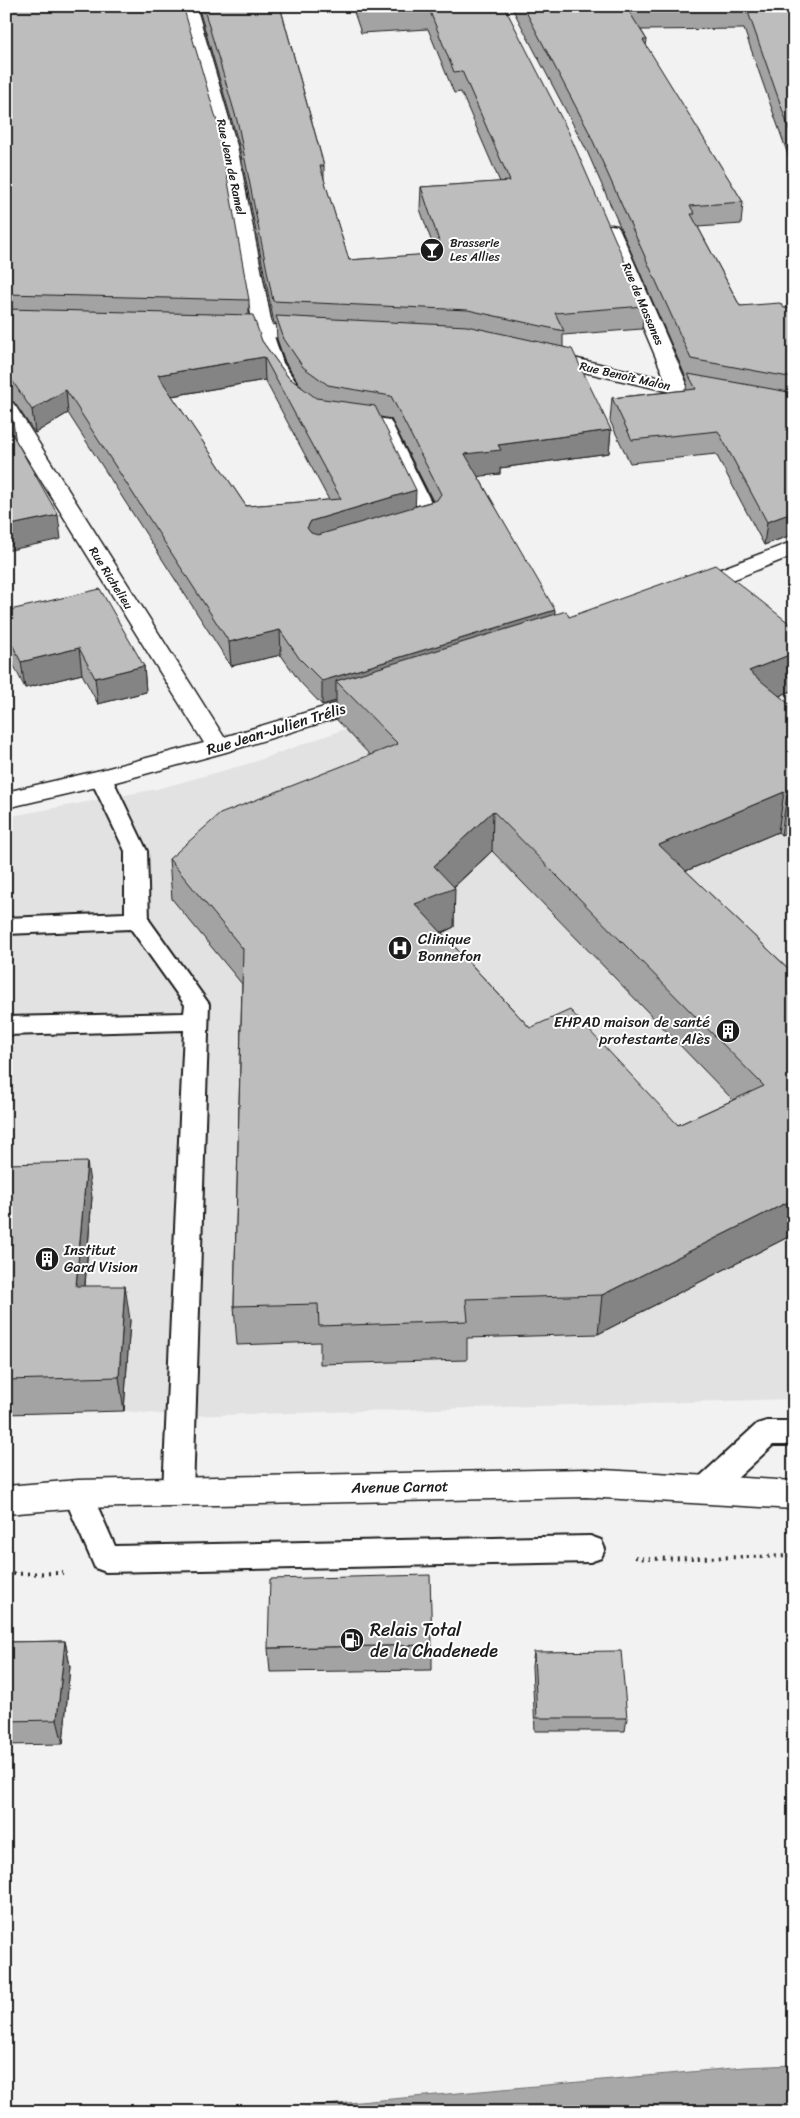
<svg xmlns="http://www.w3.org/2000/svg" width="800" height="2118" font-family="Sriracha,sans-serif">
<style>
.built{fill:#e2e2e2}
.water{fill:#a8a8a8;stroke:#707070}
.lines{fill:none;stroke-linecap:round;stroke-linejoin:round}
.lane-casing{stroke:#1c1c1c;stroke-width:4}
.street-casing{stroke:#1c1c1c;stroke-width:3}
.secondary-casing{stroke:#1c1c1c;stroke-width:3}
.path{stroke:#1c1c1c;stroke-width:4;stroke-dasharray:2 5;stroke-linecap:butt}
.lane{fill:#fff;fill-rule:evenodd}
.street{fill:#fff;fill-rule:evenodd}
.secondary{fill:#fff;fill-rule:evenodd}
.wall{fill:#a3a3a3;stroke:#1c1c1c;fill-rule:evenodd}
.shaded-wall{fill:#848484;stroke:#1c1c1c}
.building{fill:#bdbdbd;stroke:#1c1c1c;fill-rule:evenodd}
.labels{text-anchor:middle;stroke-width:4;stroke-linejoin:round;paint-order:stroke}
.far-street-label{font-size:12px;fill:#1c1c1c;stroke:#fff}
.far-poi-label{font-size:12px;fill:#1c1c1c;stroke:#fff;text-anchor:start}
.street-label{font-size:15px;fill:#1c1c1c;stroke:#fff}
.poi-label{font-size:15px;fill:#1c1c1c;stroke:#fff;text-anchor:start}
.near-poi-label{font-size:18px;fill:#1c1c1c;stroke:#fff;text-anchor:start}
</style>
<rect width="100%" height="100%" fill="#f2f2f2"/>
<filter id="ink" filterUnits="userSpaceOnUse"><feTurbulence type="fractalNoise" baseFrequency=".02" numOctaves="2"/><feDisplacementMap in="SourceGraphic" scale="10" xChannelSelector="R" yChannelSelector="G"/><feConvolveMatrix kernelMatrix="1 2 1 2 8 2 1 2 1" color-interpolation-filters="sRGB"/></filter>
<g filter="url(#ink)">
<!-- built -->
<polygon class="built" points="794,672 794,1399 183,1416 124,1411 6,1414 6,817 157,789 251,763 345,729 501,680"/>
<!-- water -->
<polygon class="water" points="794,2065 794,2112 249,2112 745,2067"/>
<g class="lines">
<!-- lane casing -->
<g class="lane-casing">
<g id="lane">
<polygon points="263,325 269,326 272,330 283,363 296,382 293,386 287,387 281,386 265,363 254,330 257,326"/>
<path d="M373,417l16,3 3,4 47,94c-6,9 -25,13 -35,10l-3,-4 3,-4 14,-5 -42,-87 -9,-2 -3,-4 3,-4z"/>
<polygon points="101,771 109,773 112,778 147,851 149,920 209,1004 193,1492 188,1501 178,1505 168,1501 163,1492 184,1030 6,1035 6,1017 184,1013 185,1005 131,929 6,934 6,918 125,913 125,851 90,778 93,773"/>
<polygon points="767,1421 794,1421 794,1445 773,1445 715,1499 705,1503 695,1499 690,1490 695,1481 757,1424"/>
<polygon points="78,1481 88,1485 115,1546 590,1536 601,1540 605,1549 601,1558 590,1562 106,1572 95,1568 63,1494 68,1485"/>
</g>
</g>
<!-- street casing -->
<g class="street-casing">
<g id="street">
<polygon points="180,6 196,6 237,146 272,325 315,327 322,329 325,333 322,337 315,339 220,335 213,333 211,329 213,325 220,323 253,325 221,146"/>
<polygon points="611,225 617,226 620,230 687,384 794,403 794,415 706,400 536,361 533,357 536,353 543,351 665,379 602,230 605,226"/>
<polygon points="6,401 13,403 16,407 224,737 371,693 379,695 383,700 379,705 226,752 101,786 6,808 6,792 101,770 204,743 6,424"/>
<polygon points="794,541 794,555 700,593 692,595 684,593 681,588 684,583"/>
</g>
</g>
<!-- secondary casing -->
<g class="secondary-casing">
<polygon id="secondary" points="586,1469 794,1481 794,1509 586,1497 78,1508 6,1514 6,1486 78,1480"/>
</g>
<!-- path -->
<g class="path">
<polyline points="635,1557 646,1559 794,1556"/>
<polyline points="6,1574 63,1573"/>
</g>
<!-- lane -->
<use href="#lane" class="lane"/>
<!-- street -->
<use href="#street" class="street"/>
<!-- secondary -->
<use href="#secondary" class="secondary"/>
</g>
<!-- wall -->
<g class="wall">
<path d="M6,6l243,294v15l13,26 26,36 14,11 -17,-26 -8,-23 -1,-16h-2l-35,-178 -41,-139h82l44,160v14l25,80 87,-6 -16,-45 1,-22 79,-5 -39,-90 -7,1 -26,-64 -67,4 -9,-27h152l140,300 -2,23 -79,6v12l48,83 -2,23 -109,15v6l-22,2 77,138 14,3 225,73 -15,6 15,12v121l-13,6 -3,-3 -92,39 108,103v260l-196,100 -131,4v22l-147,4v-22l-83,3 -3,-39 8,-322 -70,-85 -3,-40 201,-104 -33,-35 -1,-19 -14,4 -22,-23 -19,-27 -50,11 -163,-253 -33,20 -21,-31 -8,-2zM265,380l64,120 -83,6 -74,-110zM380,417l11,2 42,82 -18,5zM492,851l241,249 -55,25 -148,-97 -88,-95 12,-6v-40z"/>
<polygon points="511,6 794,6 794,172 744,29 641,30 647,40 646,46 743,202 741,224 698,227 740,306 784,308 794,308 794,534 764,545 716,454 630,463 610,421 612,398 686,390 687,380 587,151"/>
<polygon points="6,611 144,666 146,692 98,704 82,674 25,688 6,650"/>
<polygon points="6,1164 92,1197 85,1286 130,1320 124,1411 6,1414"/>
<polygon points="65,1641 70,1666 63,1744 6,1745 6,1642"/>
<polygon points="432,1645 432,1670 270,1672 268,1648"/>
<polygon points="534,1652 627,1718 625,1731 535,1731 532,1666"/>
</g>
<!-- shaded-wall -->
<g class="shaded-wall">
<polygon points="264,357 265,380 159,398 158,375"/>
<polygon points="66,390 68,413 35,433 32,410"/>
<polygon points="13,421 16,444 7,425"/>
<polygon points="611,430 609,453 500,468 500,474 465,478 465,454 498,445"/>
<polygon points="416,490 415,514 311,545 307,528 311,521"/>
<polygon points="794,512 794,534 764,545 767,522"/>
<polygon points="58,515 61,539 6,551 6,526"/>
<polygon points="555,610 554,634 336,681 336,701 322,705 322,681"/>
<polygon points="280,630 281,655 231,666 229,642"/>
<polygon points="79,648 82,674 25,688 21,662"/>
<polygon points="794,653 794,690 744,710 749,671"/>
<polygon points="144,666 146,692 98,704 95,678"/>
<polygon points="784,792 778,832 655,884 659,845"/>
<polygon points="794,792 794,829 781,835 787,795"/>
<polygon points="493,811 492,851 451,889 455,888 454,927 415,944 415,904 434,866"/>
<polygon points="87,1162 92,1197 82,1320 76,1286"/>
<polygon points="794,1199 794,1234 598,1334 602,1295"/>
<polygon points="125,1286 130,1320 124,1411 119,1377"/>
<polygon points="65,1641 70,1666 63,1744 57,1720"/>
</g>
<!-- building -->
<g class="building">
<polygon points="6,6 183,6 218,125 249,300 6,294"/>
<polygon points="203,6 280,6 324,166 320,166 349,260 443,253 421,187 510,181 462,71 454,72 429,9 361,12 359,6 504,6 568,131 644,306 555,313 564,331 468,310 273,301 238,124"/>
<polygon points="523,6 794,6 794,143 747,9 628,10 647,40 643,40 743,202 690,206 695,214 691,214 740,306 780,303 784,308 794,308 794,378 691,359 588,130"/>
<path d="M6,309l247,6 9,26 26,36 28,21 59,8 41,84 -105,31 -4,7 4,5 7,2 119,-35 4,-6 -50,-98 -63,-11 -25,-18 -19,-28 -8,-23 191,10 105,23 39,81 -113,15 3,5 -36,4 90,156 -233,71 -23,-23 -19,-28 -51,12 -163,-252 -34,20 -21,-31 -5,-1zM264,357l77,142 -95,7 -88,-131z"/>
<polygon points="688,374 794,393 794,512 767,522 718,431 632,440 612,398 696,389"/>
<polygon points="6,410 13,421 7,425 58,515 6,526"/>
<path d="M715,565l79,62v26l-45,18 45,37v84l-7,3 -3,-3 -125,53 135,129v225l-192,96 -136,4 2,22 -149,5 -1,-22 -84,2 9,-357 -74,-90 51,-45 178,-70 -62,-63 230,-70 3,6zM493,811l271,275 -86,39 -108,-115 -40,18 -115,-124 40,-16 -21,-22z"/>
<polygon points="100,589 144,666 95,678 79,648 21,662 6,632 6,611"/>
<polygon points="87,1162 76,1286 125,1286 119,1377 6,1380 6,1164"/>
<polygon points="430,1575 432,1645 268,1648 270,1579"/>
<polygon points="65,1641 57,1720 6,1721 6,1642"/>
<polygon points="621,1651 627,1718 537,1718 534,1652"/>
</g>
</g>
<!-- icons -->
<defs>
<g id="bar-disc" transform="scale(1.25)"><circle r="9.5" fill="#1c1c1c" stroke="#fff"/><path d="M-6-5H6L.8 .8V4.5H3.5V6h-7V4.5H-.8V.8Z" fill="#fff"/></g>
<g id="hospital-disc" transform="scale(1.25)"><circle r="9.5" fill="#1c1c1c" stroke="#fff"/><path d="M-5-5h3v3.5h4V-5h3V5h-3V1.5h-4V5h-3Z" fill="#fff"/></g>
<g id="building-disc" transform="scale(1.25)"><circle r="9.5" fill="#1c1c1c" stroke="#fff"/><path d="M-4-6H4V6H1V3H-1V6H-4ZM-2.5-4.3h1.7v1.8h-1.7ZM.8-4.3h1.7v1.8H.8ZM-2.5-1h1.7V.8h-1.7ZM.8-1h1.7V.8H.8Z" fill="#fff"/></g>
<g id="fuel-disc" transform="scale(1.25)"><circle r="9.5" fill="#1c1c1c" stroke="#fff"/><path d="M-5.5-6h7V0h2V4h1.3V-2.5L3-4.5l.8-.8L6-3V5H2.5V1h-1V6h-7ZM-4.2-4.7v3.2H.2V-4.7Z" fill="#fff"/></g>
</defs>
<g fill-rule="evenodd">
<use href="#bar-disc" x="432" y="250"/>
<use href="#hospital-disc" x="400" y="948"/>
<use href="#building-disc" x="728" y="1031"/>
<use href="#building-disc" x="47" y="1259"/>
<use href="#fuel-disc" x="352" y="1640"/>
</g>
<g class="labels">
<!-- far-street labels -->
<g class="far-street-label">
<text transform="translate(231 167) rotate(78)" y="4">Rue Jean de Ramel</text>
<text transform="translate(643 304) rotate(67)" y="4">Rue de Massanes</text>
<text transform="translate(625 376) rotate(13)" y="4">Rue Benoît Malon</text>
<text transform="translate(111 578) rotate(58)" y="4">Rue Richelieu</text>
</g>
<!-- far-poi labels -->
<g class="far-poi-label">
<text x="450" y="247">Brasserie<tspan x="450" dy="14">Les Allies</tspan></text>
</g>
<!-- street labels -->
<g class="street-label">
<text transform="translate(276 729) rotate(-17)" y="5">Rue Jean-Julien Trélis</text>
<text transform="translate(400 1487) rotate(-1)" y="5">Avenue Carnot</text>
</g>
<!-- poi labels -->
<g class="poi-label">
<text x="418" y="944">Clinique<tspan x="418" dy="17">Bonnefon</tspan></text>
<text x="710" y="1027" text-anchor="end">EHPAD maison de santé<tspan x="710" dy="17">protestante Alès</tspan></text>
<text x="64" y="1255">Institut<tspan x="64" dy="17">Gard Vision</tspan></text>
</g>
<!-- near-poi labels -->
<g class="near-poi-label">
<text x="370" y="1636">Relais Total<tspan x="370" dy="21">de la Chadenede</tspan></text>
</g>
</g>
<!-- margin -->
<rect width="800" height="2118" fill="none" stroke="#fff" stroke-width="25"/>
<rect x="12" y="12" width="775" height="2093" fill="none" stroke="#1c1c1c" stroke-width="2" filter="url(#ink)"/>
</svg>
